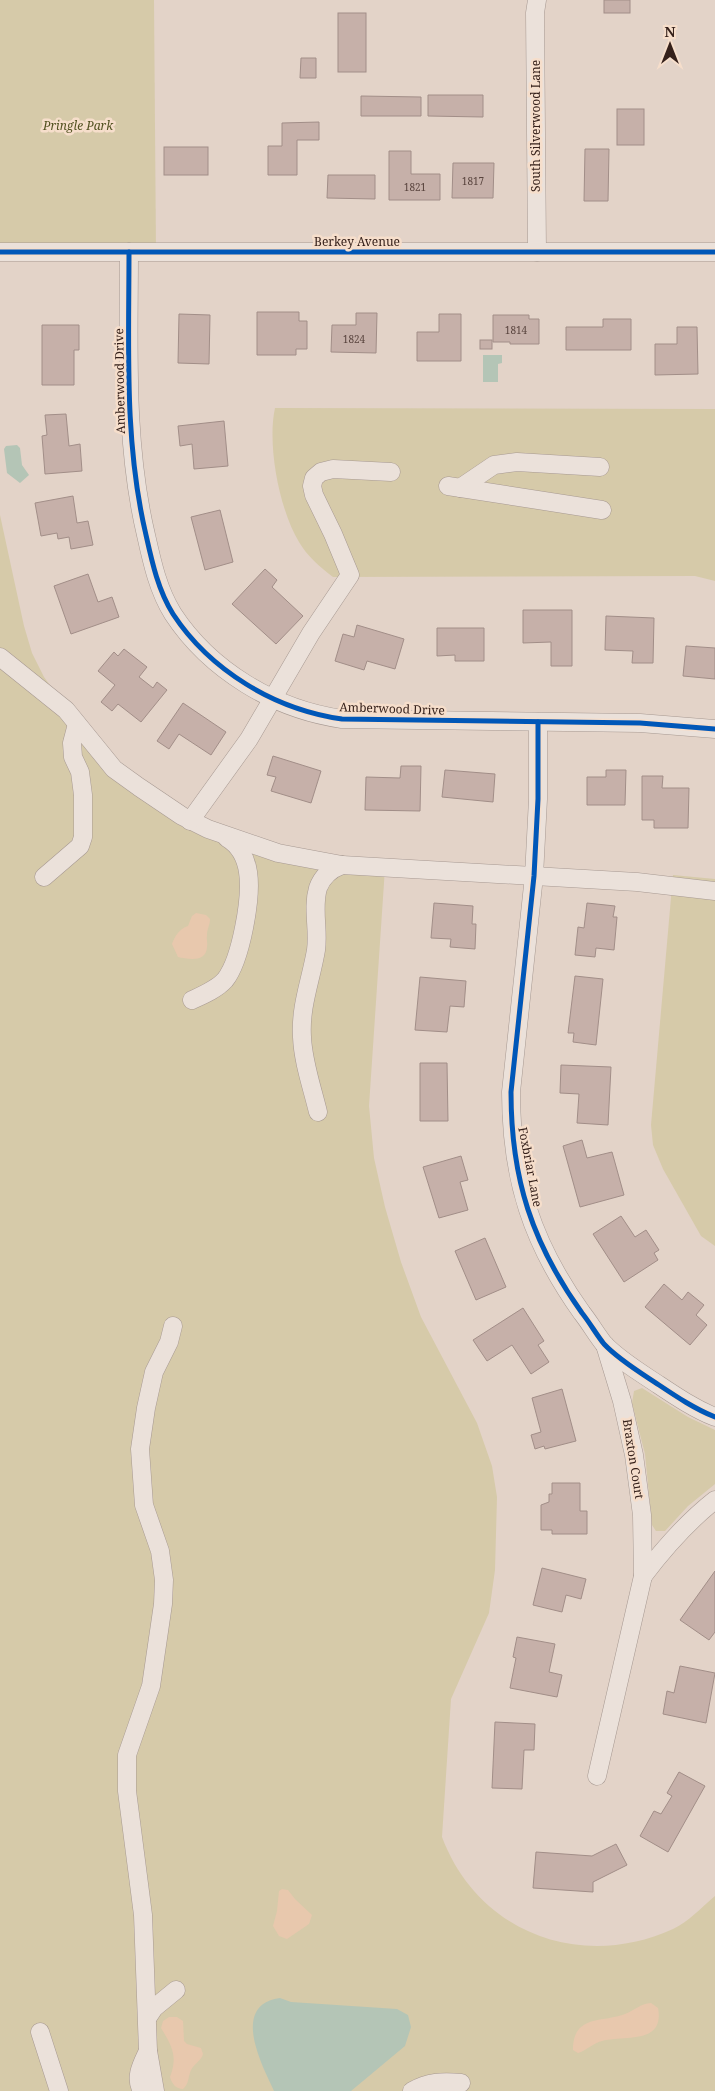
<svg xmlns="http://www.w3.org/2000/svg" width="715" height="2091" font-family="'Noto Serif',serif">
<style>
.green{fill:#d6caa9}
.sand{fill:#e8c8ad}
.water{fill:#b4c5b6}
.building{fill:#c6b0a9;stroke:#a28e88}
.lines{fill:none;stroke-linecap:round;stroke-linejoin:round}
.minor-casing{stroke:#a79992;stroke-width:19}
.minor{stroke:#ebe1da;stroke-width:18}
.cycleway-casing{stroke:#f6decb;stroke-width:8}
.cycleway{stroke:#0057b8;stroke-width:5}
.labels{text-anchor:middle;stroke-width:5;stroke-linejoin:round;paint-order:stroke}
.number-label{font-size:10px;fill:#59443e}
.park-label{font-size:12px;font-style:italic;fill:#525120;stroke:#f6decb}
.street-label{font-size:12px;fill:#35201a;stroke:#f6decb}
</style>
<rect width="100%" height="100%" fill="#e3d3c8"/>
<!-- green -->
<g class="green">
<polygon points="0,0 154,0 156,252 0,252"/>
<path d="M275,408l440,1v172l-20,-5 -362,1c-13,-10 -26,-21 -34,-35 -20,-33 -32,-98 -24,-134z"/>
<path d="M0,515l24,111 8,27 12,24 50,69 114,83 177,39 -16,238 5,52 11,49 16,55 20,55 56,106 15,43 5,31 -2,73 -6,43 -38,86 -9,138c36,96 139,134 231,92 15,-7 29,-22 42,-33v195h-715z"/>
<polygon points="673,875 715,879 715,1246 701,1236 663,1169 653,1145 651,1125"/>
<polygon points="642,1388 688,1417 715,1430 715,1484 688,1506 665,1531 656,1531 652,1525 645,1454 632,1403 634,1391"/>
</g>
<!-- sand -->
<g class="sand">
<path d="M196,913l10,2 4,4c0,6 -3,10 -3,16 -1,4 1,8 0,12 -1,16 -19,12 -29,10l-6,-13c3,-8 7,-15 16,-18l4,-10z"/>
<polygon points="282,1889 288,1890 295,1899 312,1915 309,1924 287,1939 279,1936 273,1926 277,1911 279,1891"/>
<path d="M651,2003l7,5c7,37 -34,27 -56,33 -9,2 -16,10 -24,12l-5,-3c0,-36 29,-27 52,-36 10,-4 15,-10 26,-11z"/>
<path d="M169,2017h8l6,4 1,20 3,3 14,4 2,6c-2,7 -8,9 -12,16 -3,7 -2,14 -8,19 -7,0 -11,-5 -13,-12 8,-21 2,-31 -9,-49l2,-7z"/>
</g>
<!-- water -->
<g class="water">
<polygon points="483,355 502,355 502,363 498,364 498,382 483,382"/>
<polygon points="17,445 20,448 22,465 29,475 20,483 7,473 4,449 6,446"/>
<path d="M280,1998l11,4 106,7 11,6 3,12 -6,19 -54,45h-77c-12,-26 -44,-86 6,-93z"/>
</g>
<!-- building -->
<g class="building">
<rect x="604" y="0" width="26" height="13"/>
<rect x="338" y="13" width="28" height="59"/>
<polygon points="301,58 316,58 316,78 300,78"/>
<polygon points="428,95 483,95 483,117 428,116"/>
<polygon points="361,96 421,97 421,116 361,116"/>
<rect x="617" y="109" width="27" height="36"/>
<polygon points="319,122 319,140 297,140 297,175 268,175 268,146 282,146 282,123"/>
<rect x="164" y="147" width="44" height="28"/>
<polygon points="585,149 609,149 608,201 584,201"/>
<polygon points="389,151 411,151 411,174 440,174 440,200 389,200"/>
<polygon points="453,163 494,163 493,198 452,198"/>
<polygon points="328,175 375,175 375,199 327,198"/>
<polygon points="257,312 299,312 299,321 307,321 307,349 296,349 296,355 257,355"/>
<polygon points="356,313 377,313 376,353 331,352 332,325 356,325"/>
<polygon points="179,314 210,315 209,364 178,363"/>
<polygon points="439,314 461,314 461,361 417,361 417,332 439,332"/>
<polygon points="493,315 529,315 529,319 539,319 539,344 510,344 510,342 493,342"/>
<polygon points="603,319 631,319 631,350 566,350 566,327 603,327"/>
<polygon points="42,325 79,325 79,350 74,350 74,385 42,385"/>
<polygon points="677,327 697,327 698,374 655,375 655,344 677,344"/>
<rect x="480" y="340" width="12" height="9"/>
<polygon points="66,414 69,446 80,444 82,471 45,474 42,436 47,435 45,415"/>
<polygon points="224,421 228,466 194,469 192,444 180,446 178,426"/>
<polygon points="73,496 77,523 88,521 93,545 71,549 69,537 58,539 57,533 41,536 35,503"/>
<polygon points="220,510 233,562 205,570 191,517"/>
<polygon points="265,569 277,580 272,587 303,616 276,644 232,604"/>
<polygon points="88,574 98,602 112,597 119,617 71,634 54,586"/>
<polygon points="523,610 572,610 572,666 551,666 551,642 523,643"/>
<polygon points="606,616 654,618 653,663 632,663 633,651 605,650"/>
<polygon points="357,625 404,639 395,669 367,661 364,670 335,661 343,634 354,637"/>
<polygon points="437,628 484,628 484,661 455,661 455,655 437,656"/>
<polygon points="686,646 715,648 715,679 683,676"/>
<polygon points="124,649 147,667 139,677 153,688 157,682 167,690 141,722 118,704 112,711 101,702 115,685 98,671 114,652 118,656"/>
<polygon points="183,703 226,732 211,755 179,734 169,749 157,741"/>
<polygon points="273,756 321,771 311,803 271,791 276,777 267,775"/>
<polygon points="401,766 421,766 420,811 365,810 366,777 400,778"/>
<polygon points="445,770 495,774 493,802 442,797"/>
<polygon points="606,770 626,770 625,805 587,805 587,777 606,777"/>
<polygon points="642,776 663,776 662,788 689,788 688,828 654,828 654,820 642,820"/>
<polygon points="434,903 473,906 472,924 476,924 475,949 450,947 451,939 431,938"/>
<polygon points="587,903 615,906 613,917 617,917 614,950 596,948 595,957 575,955 578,927 584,928"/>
<polygon points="575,976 603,979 596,1045 573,1042 574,1033 568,1033"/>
<polygon points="420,977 466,981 464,1007 450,1006 447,1032 415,1030"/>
<polygon points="420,1063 447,1063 448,1121 420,1121"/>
<polygon points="561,1065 611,1067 608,1125 577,1123 579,1094 560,1093"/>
<polygon points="582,1140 587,1158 612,1152 624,1195 580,1207 563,1146"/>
<polygon points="461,1156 468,1180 460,1182 468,1210 439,1218 423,1167"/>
<polygon points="621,1216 635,1237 646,1230 659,1250 654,1253 658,1260 624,1282 593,1234"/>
<polygon points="485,1238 506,1287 476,1300 455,1251"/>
<polygon points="664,1284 682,1300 688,1292 704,1305 696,1315 707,1325 690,1345 645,1307"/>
<polygon points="523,1308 544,1341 538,1345 549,1362 531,1374 512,1345 487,1361 473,1340"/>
<polygon points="562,1389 576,1441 545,1449 544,1446 535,1449 531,1435 541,1432 532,1398"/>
<polygon points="552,1483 580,1483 580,1511 587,1511 587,1534 552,1534 552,1530 541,1530 541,1505 549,1502 549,1494 552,1494"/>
<polygon points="542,1568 586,1579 581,1599 566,1595 562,1612 533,1605"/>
<polygon points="715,1571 715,1632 709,1640 680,1620"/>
<polygon points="517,1637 555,1644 549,1672 562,1675 557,1697 510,1688 516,1658 513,1657"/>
<polygon points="680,1666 715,1673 706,1723 663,1714 667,1691 674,1693"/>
<polygon points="495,1722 535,1724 534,1750 524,1750 522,1789 492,1788"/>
<polygon points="679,1772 705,1786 668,1852 640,1836 654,1811 661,1814 672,1796 667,1793"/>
<polygon points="616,1844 627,1865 593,1882 593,1892 533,1888 536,1852 592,1856"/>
</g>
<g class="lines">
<!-- minor casing -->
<g class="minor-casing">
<g id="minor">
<polyline points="537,0 535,13 537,252"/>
<polyline points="0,252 715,252"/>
<path d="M129,252c0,95 -5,190 17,283 6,27 12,55 27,79 19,29 44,52 73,70 29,18 62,30 96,35l298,4 75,6"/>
<polyline points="448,486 602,510"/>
<polyline points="460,488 494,465 517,462 600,467"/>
<polyline points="0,657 66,710 114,769 139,787 182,816 208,829 278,853 342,865 637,882 715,891"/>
<path d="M538,722v77l-4,77 -23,216c0,87 21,151 71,221 8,10 14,21 22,31 15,16 37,29 55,41 18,12 36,24 56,32"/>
<polyline points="190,821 249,739 311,633 350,575 333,534 314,495 312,486 314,478 321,472 333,469 391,472"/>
<polyline points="44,877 80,846 83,837 83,795 80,772 73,757 72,743 77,724"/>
<path d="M192,1000c11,-5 25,-11 33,-20 16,-20 27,-83 23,-108 -2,-14 -9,-27 -21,-34"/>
<path d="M318,1112c-6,-25 -15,-50 -16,-75 -2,-31 9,-57 14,-87 3,-20 -4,-42 2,-62 4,-11 13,-19 24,-23"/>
<path d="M643,1576c22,-29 44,-54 72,-76"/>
<polyline points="597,1776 643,1576 642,1515 634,1455 622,1401 605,1345"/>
<polyline points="148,2017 154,2008 176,1990"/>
<polyline points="40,2032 59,2091"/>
<path d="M142,2091c-8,-14 0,-27 6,-40"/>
<polyline points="155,2091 148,2051 143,1915 127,1791 127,1755 151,1686 163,1604 164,1580 160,1551 144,1505 140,1449 146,1408 154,1372 169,1342 173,1326"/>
<path d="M412,2091c16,-9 30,-10 49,-8"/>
</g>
</g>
<!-- minor -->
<use href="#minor" class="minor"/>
<!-- cycleway casing -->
<g class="cycleway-casing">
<g id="cycleway">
<polyline points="0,252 715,252"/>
<path d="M129,252c0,95 -5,190 17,283 6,27 12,55 27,79 19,29 44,52 73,70 29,18 62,30 96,35l298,4 75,6"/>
<path d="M538,722v77l-4,77 -23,216c0,87 21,151 71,221 8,10 14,21 22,31 15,16 37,29 55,41 18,12 36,24 56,32"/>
</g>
</g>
<!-- cycleway -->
<use href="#cycleway" class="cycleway"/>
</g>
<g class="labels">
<!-- number labels -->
<g class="number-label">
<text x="473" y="185">1817</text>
<text x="415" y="191">1821</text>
<text x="516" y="334">1814</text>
<text x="354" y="343">1824</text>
</g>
<!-- park labels -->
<g class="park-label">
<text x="78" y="130">Pringle Park</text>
</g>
<!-- street labels -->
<g class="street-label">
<text transform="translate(536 126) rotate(-90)" y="4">South Silverwood Lane</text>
<text x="357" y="246">Berkey Avenue</text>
<text transform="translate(120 381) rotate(-91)" y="4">Amberwood Drive</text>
<text transform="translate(392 709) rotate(2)" y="4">Amberwood Drive</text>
<text transform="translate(530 1167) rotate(79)" y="4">Foxbriar Lane</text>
<text transform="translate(633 1459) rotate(81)" y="4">Braxton Court</text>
</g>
</g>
<!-- north arrow -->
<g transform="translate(670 45)" stroke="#f6decb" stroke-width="4" paint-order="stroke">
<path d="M0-4L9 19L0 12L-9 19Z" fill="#35201a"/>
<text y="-8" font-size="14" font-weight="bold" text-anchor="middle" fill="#35201a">N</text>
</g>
</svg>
